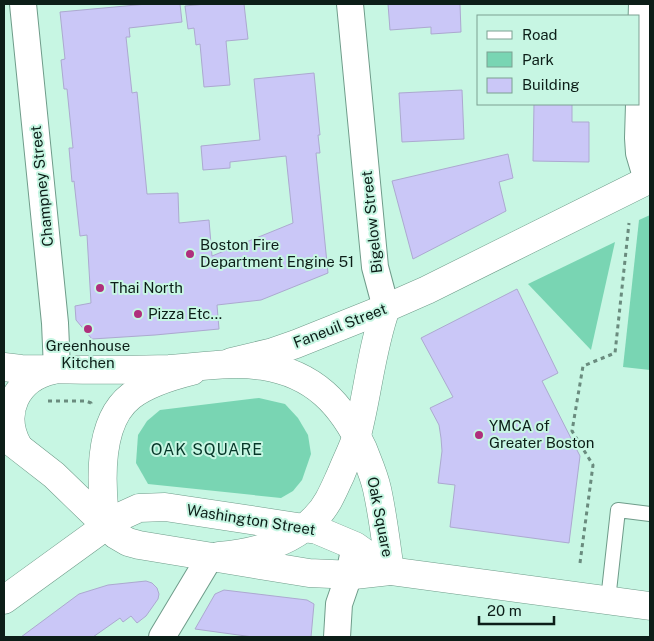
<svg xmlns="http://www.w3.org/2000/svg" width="654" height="641" font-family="'Public Sans',sans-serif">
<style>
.green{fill:#79d5b3}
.building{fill:#cac7f7;stroke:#aca9d0}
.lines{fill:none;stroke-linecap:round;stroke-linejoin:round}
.service-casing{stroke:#6f9c8a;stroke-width:16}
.minor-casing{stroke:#6f9c8a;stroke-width:28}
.tertiary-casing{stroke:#6f9c8a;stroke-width:29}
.secondary-casing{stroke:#6f9c8a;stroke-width:29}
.primary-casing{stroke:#6f9c8a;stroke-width:29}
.path{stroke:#6a8b7e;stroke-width:3;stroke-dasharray:4 4;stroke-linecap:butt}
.service{stroke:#fff;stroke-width:14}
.minor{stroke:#fff;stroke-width:26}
.tertiary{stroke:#fff;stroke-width:28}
.secondary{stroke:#fff;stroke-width:28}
.primary{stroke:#fff;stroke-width:28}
.poi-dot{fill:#af2f7c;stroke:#c7f6e3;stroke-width:2}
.labels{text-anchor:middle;stroke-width:4;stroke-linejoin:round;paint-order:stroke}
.street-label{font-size:15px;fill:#0c1e18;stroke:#c7f6e3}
.poi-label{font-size:15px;fill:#0c1e18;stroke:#c7f6e3;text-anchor:start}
.neighbourhood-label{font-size:16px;letter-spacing:1px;fill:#063628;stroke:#c7f6e3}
</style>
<rect width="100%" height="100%" fill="#c7f6e3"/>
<!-- green -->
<g class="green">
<polygon points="650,215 650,370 623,367 639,220"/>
<polygon points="615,242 591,350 528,284"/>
<polygon points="259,398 285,404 298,418 308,435 311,454 302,480 293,491 281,498 148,484 136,463 138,435 147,421 160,410"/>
</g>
<!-- building -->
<g class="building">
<polygon points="147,4 180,4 182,22 129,28 130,37 126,37 132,93 137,92 147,194 178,193 179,223 209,220 212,256 293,223 286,156 230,162 230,168 203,170 201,146 260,140 254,79 314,73 320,135 318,135 320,153 316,153 328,273 261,300 217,305 219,329 155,335 92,339 76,320 75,306 91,303 87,235 80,236 74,181 72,182 69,148 73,148 67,89 64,89 61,60 65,59 60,12"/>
<polygon points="206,4 244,4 248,39 226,41 230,85 204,87 200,44 196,45 194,28 188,29 185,6"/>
<polygon points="388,4 460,4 461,32 431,34 431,27 390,30"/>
<polygon points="462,90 464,139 402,142 399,93"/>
<polygon points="534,104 572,104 572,122 589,122 589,162 533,161"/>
<polygon points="508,154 513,178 499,182 506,211 413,259 392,181"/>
<polygon points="517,289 558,373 542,381 580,456 569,543 450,527 455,485 438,483 442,451 441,438 439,425 430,408 453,397 421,338"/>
<polygon points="146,581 152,583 157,588 159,594 158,599 146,616 137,623 131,616 123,622 120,618 93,637 21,637 79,594 108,585"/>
<polygon points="224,590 307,600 314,604 311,637 253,637 195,629 215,594"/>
</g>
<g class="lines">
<!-- service casing -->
<g class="service-casing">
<polyline id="service" points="608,600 618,510 650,514"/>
</g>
<!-- minor casing -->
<g class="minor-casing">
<g id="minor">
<polyline points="23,4 55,323 57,369"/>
<polyline points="350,4 375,267 386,308"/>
<polyline points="642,4 638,138 639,153 647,180"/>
<polyline points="162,637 210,557"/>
<polyline points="337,637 339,604 349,575 353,555"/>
</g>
</g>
<!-- tertiary casing -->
<g class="tertiary-casing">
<g id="tertiary">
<polyline points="231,362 273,352 296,344 386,308 427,290 650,179"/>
<path d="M106,526c-5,-39 -10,-103 25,-130 17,-13 41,-20 61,-25"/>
<path d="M219,556c34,-3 73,-13 97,-39 12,-12 18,-28 25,-43 5,-13 12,-26 16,-39 11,-42 14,-85 29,-127"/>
</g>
</g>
<!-- secondary casing -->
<g class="secondary-casing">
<polyline id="secondary" points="4,600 117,518 139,508 165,507 317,530 355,546 390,571"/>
</g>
<!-- primary casing -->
<g class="primary-casing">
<g id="primary">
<path d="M4,367l17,2c49,0 98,2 148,0 31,-2 63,-8 94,-3 51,8 79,38 100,83 5,13 11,26 14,40 6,27 9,54 13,82"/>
<polyline points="4,436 54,475 116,535 128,542 139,545 309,573 354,575 390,571 650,606"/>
<path d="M18,446c-18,-33 -2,-68 35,-76"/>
</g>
</g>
<!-- path -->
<g class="path">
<polyline points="48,401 86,401 91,403 91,406"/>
<polyline points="580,563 593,465 572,431 583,366 615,353 629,223"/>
</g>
<!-- service -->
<use href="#service" class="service"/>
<!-- minor -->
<use href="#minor" class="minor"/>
<!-- tertiary -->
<use href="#tertiary" class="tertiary"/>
<!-- secondary -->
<use href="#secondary" class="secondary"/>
<!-- primary -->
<use href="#primary" class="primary"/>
</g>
<!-- markers -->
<g class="poi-dot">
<circle cx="190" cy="254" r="5"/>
<circle cx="100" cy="288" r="5"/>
<circle cx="138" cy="314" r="5"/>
<circle cx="88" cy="329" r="5"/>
<circle cx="479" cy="435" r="5"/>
</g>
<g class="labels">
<!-- street labels -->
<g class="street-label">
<text transform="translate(42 186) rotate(-96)" y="5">Champney Street</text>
<text transform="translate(372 222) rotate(-96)" y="5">Bigelow Street</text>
<text transform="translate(340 326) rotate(-21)" y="5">Faneuil Street</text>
<text transform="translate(380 517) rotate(79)" y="5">Oak Square</text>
<text transform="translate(251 520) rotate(9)" y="5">Washington Street</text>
</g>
<!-- poi labels -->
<g class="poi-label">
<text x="200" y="250">Boston Fire<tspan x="200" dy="17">Department Engine 51</tspan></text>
<text x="110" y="293">Thai North</text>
<text x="148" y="319">Pizza Etc...</text>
<text x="88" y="351" text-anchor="middle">Greenhouse<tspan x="88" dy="17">Kitchen</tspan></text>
<text x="489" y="431">YMCA of<tspan x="489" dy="17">Greater Boston</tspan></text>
</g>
<!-- neighbourhood labels -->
<g class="neighbourhood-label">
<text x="207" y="455">OAK SQUARE</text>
</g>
</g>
<!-- border -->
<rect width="654" height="641" fill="none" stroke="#0c1e18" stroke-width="10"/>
<!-- legend -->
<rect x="477" y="15" width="162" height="90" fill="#c7f6e3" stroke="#7ca092"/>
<rect x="487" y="31" width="25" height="8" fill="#ffffff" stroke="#7ca092"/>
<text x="522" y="40" font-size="15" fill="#0c1e18">Road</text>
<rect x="487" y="52" width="25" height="15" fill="#79d5b3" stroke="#7ca092"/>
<text x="522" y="65" font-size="15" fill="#0c1e18">Park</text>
<rect x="487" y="78" width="25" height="15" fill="#cac7f7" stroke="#7ca092"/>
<text x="522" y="90" font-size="15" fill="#0c1e18">Building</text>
<!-- scale -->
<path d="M479 616v8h75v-8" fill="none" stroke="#0c1e18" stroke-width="2.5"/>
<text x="487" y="616" font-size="15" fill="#0c1e18" stroke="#c7f6e3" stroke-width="4" paint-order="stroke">20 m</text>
</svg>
